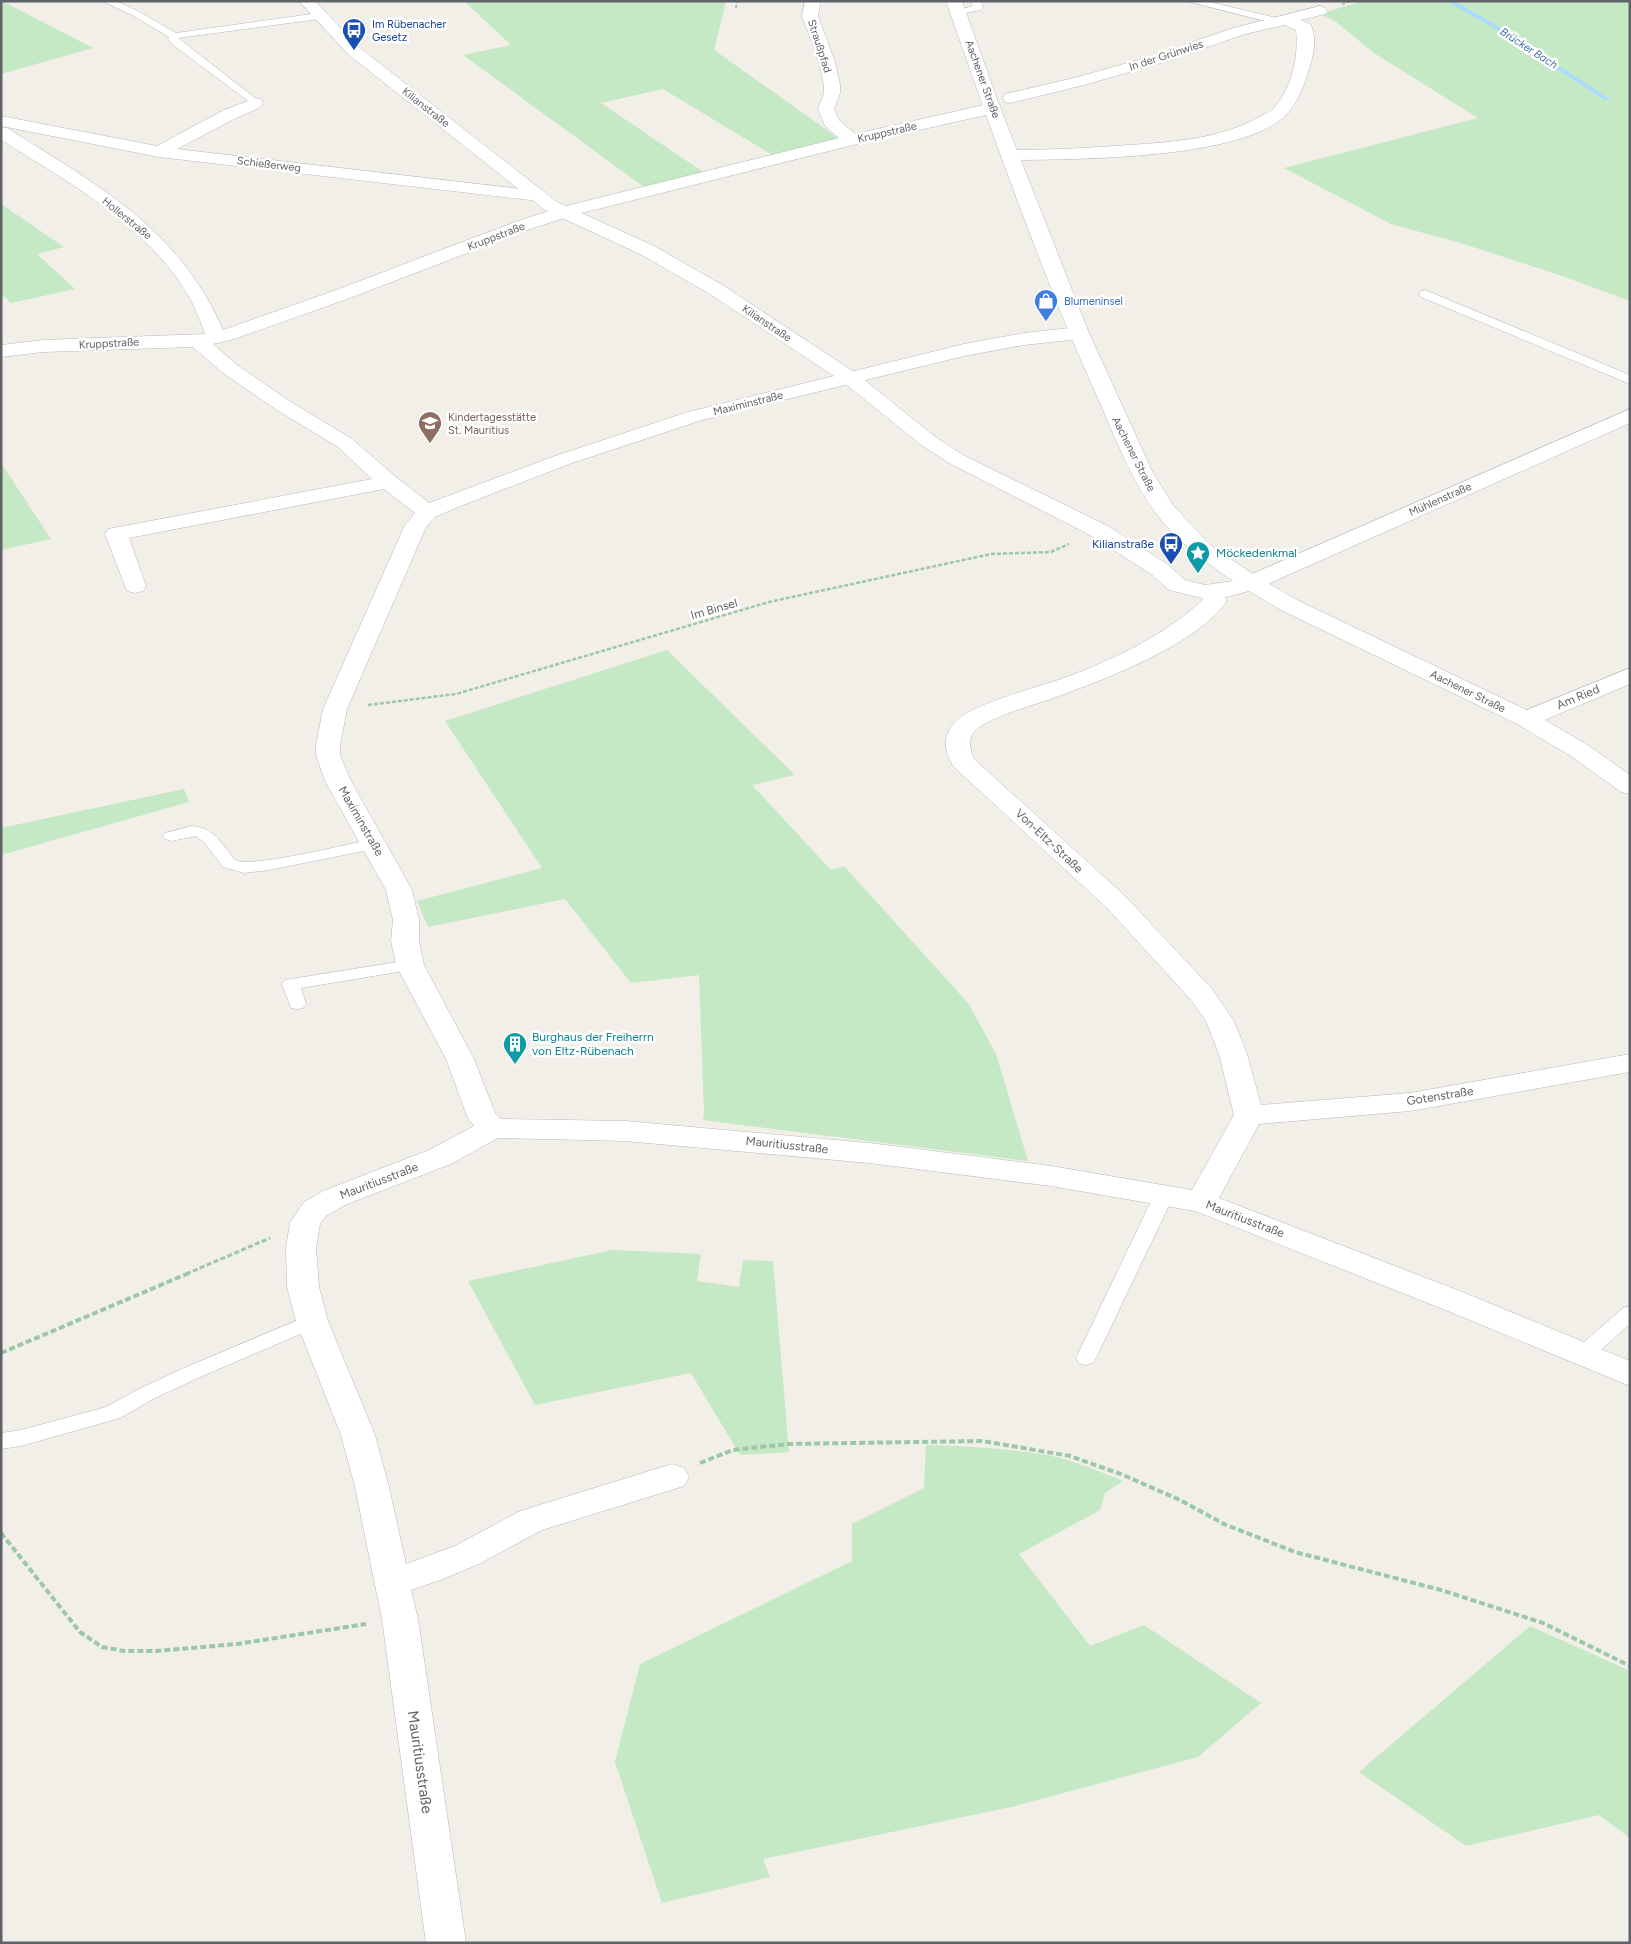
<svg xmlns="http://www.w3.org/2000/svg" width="1631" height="1944" font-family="Figtree,sans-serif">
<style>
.green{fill:#c5e8c5}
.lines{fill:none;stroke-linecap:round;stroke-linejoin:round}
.stream{fill:#aadaff;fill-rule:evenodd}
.lane-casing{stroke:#b5b8bc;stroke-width:1}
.street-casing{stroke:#b5b8bc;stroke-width:1}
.secondary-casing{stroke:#b6babf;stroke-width:1}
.path-far3{stroke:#9cc7a9;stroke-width:2;stroke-dasharray:3 2;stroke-linecap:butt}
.path-far2{stroke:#9cc7a9;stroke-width:2.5;stroke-dasharray:4 2;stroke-linecap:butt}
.path-far1{stroke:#9cc7a9;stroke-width:3;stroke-dasharray:5 2.5;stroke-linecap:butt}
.path{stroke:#9cc7a9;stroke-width:4;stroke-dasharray:6 3;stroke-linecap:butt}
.lane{fill:#fff;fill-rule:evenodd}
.street{fill:#fff;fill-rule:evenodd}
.secondary{fill:#fff;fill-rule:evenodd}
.labels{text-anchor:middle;stroke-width:5;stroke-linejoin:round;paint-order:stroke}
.far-transit-label{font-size:11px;fill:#164399;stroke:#fff;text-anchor:start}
.far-street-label{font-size:11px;fill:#5f6368;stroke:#fff}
.far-water-label{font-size:11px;font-style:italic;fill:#4174aa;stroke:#fff}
.far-shop-label{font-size:11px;fill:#366cbe;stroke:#fff;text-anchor:start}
.far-education-label{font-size:11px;fill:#785e54;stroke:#fff;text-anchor:start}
.transit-label{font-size:12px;fill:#164399;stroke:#fff;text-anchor:end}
.culture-label{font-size:12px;fill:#0d838f;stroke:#fff;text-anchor:start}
.street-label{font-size:12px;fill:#5f6368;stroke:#fff}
.near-street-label{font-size:15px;fill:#5f6368;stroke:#fff}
</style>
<rect width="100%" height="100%" fill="#f1efe8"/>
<!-- green -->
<g class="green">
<polygon points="1,1 2,1 93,48 1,74"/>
<polygon points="464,1 726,1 714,50 838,138 774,156 663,89 601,103 706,174 644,187 463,55 511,45"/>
<polygon points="1362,1 1630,1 1630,301 1562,276 1464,244 1391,224 1284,168 1478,118 1374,53 1335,21 1320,14"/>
<polygon points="1,204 64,247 37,254 75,289 11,303 1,294"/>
<polygon points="1,463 51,539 1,550"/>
<polygon points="667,650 795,775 752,785 831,870 844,866 968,1003 996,1054 1028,1161 703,1120 704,1112 699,975 631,983 565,899 428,927 417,901 542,868 445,721"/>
<polygon points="184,789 189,802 1,855 1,828"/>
<polygon points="612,1250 701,1254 697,1281 739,1287 743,1260 773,1261 789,1452 740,1455 691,1373 535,1405 468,1281"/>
<path d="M926,1445c38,1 76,3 114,9 29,4 56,16 83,27l-18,12 -5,17 -81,44 71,92 54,-21 117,78 -63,54 -187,50 -248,52 7,18 -108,26 -47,-141 25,-98 212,-103v-37l72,-36z"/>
<polygon points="1530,1626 1630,1671 1630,1838 1599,1815 1466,1846 1359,1772"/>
</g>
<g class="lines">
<!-- stream -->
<polygon class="stream" points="1446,1 1454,1 1496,25 1610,99 1605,100 1492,27"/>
<!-- lane casing -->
<g class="lane-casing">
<g id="lane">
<polygon points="102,1 116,1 138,11 176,33 319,13 324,16 319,19 178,38 259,101 260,103 259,105 255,106 173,45 168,39 169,37 132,15"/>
<polygon points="971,1 981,1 983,8 981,10 955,15 955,11 973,6"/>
<polygon points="1186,1 1205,1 1281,19 1282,21 1277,24"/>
<polygon points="1425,290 1630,375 1630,384 1421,297 1419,294 1421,291"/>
<path d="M192,826c19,2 24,10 36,25 2,2 5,7 7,9 14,9 117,-17 139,-21l6,2 2,3 -2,3 -6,2 -105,21 -25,3 -21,-6 -18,-24 -9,-7 -25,5 -6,-2 -2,-3 2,-3z"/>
<polygon points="410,960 416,961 419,965 416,969 301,988 306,1004 303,1008 297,1009 291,1008 282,984 285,980 291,979"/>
<polygon points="1164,1189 1171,1190 1174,1195 1096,1358 1093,1363 1086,1365 1079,1363 1076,1358 1154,1195 1157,1190"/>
<polygon points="1630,1306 1630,1324 1589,1360 1582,1362 1575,1360 1572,1355 1575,1350 1623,1308"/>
<polygon points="312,1314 319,1316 322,1321 319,1326 198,1378 153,1399 120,1418 21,1446 1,1449 1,1433 21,1430 106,1407 139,1389 184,1368"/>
</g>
</g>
<!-- street casing -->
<g class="street-casing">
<g id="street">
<path d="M805,1h16l-3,15 17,46 5,23v8l-6,16 5,11 16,14 138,-31 6,1 2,4 -2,4 -146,33 -283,71 -43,14 -177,68 -119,42 -18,4 24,21 54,37 61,37 44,38 33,26 126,-47 133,-44 276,-68 60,-11 55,-6 7,2 3,4 -3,4 -7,2 -55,6 -60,11 -262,64 -133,44 -111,43 -23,10 -9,10 -79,182 -7,36v10l11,26 61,109 7,30v21l5,24 50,94 21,54 6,6 124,2 244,22 182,23 141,24 42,-75 -15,-61 -13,-33 -14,-20 -85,-93 -153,-141c-10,-15 -12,-31 1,-45 17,-18 83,-35 109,-44 51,-19 99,-42 139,-78v-6l3,-5 8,-2 8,2 3,5 1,8c-30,44 -128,80 -178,98 -21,7 -44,13 -64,24 -16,10 -17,17 -10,35l151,137 87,93 22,32 13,33 14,51 149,-12 220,-39v18l-220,39 -151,13 -40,74 246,95 165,68v25l-187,-77 -248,-98 -144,-25 -182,-23 -244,-22 -127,-3 -47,26 -106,41 -19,11 -6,8 -4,24 3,39 9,34 47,114 14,52 17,77 49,-18 63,-34 12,-4 142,-44 12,4 5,9 -5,9 -142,44 -63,34 -36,15 -32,11 7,29 48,324h-40l-44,-324 -27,-132 -14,-52 -45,-114 -9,-34 -1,-39 4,-25 14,-21 19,-11 106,-41 45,-24 -7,-10 -21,-57 -50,-94 -5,-24 2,-21 -7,-30 -61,-109 -9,-26v-10l7,-36 82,-184 10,-12 -31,-24 -255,49 17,48 -3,5 -8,2 -8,-2 -22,-57 3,-5 264,-50 -34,-32 -61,-37 -54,-37 -30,-26 -150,5 -42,5v-12l42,-5 162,-6c-4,-11 -8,-22 -13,-32 -41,-75 -122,-119 -191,-162v-13l6,1c89,56 172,100 216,202l113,-40 179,-68 43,-14 281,-70 -14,-12 -7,-17 6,-16v-8l-5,-23 -17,-46z"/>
<path d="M1320,6l5,2 3,3 -3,3 -24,6 9,4c8,12 3,35 -2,48 -4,14 -12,34 -23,44 -44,42 -199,43 -260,44l-19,-1 -3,-4 3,-4 6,-1c39,0 78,-2 117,-5 45,-3 92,-6 132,-29 4,-2 10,-4 13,-8 18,-20 25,-53 22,-78l-12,-5 -39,9 -77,27 -84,24 -73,18 -6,-1 -2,-4 2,-4 69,-16 82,-23 77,-27z"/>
<polygon points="255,98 261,99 263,103 261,107 234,119 177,149 539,191 545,192 548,196 545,200 539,201 159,157 1,126 1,116 157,146 222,111"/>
<polygon points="1630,409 1630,423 1259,588 1251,590 1243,588 1240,583 1243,578"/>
<polygon points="1630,668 1630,684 1535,724 1526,726 1517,724 1514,719 1517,714"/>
</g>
</g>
<!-- secondary casing -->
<g class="secondary-casing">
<path id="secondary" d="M299,1h16l45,47 197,154 97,44 70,40 133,88 77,62 29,19 143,70 61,39 18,16 20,5 28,-4c-29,-20 -57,-40 -78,-69 -28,-39 -44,-86 -64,-129 -55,-124 -100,-254 -145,-382h16l36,101 91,231 64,140 20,32 37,40 49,33 38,22 238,114 54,32 41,29v19l-9,-2 -50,-36 -54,-32 -236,-114 -32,-19 -26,7 -18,1 -36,-9 -18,-16 -61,-39 -141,-72 -29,-19 -77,-62 -133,-88 -70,-40 -95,-44 -197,-156z"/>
</g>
<!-- path-far3 -->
<g class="path-far3">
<polyline points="1342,4 1351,1"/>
<polyline points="736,8 737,1"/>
</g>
<!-- path-far2 -->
<polyline class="path-far2" points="368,705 456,694 769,602 991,554 1051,552 1069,544"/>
<!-- path-far1 -->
<polyline class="path-far1" points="186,1274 270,1238"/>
<!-- path -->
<g class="path">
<polyline points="1,1353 189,1273"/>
<polyline points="700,1463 733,1450 788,1444 982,1441 1070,1456 1121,1474 1180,1500 1224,1524 1295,1552 1441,1590 1543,1623 1630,1666"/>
<polyline points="1,1533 80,1632 102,1647 124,1651 156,1651 237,1644 366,1624"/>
</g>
<!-- lane -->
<use href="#lane" class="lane"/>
<!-- street -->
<use href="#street" class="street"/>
<!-- secondary -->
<use href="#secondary" class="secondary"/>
</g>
<!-- icons -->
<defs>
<g id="bus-pin" transform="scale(1.25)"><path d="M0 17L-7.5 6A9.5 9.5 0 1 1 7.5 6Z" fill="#1a4fb4" stroke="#fff"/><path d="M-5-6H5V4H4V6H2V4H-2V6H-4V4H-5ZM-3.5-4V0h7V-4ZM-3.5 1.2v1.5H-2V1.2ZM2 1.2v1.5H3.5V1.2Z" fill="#fff"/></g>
<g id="shop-pin" transform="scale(1.25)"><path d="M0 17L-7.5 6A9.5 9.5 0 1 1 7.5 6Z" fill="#3f7fe0" stroke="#fff"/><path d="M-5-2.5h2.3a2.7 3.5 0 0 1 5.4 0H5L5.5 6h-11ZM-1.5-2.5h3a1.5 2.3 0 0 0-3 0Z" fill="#fff"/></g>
<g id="school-pin" transform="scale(1.25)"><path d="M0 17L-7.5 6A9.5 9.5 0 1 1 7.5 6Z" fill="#8d6e63" stroke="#fff"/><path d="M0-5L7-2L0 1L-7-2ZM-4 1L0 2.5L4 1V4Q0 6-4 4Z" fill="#fff"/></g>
<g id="sight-pin" transform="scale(1.25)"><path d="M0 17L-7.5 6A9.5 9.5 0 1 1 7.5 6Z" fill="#0f9aa8" stroke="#fff"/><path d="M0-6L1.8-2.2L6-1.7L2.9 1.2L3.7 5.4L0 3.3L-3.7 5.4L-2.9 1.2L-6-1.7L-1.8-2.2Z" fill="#fff"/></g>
<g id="building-pin" transform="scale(1.25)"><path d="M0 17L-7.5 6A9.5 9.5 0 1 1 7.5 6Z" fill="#0f9aa8" stroke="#fff"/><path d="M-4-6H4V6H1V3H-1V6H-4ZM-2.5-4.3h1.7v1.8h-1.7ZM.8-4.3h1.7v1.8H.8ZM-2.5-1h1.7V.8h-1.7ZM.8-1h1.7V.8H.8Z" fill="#fff"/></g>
</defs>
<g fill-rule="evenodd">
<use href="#bus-pin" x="354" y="30"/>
<use href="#shop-pin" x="1046" y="301"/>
<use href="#school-pin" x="430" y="423"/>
<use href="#bus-pin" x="1171" y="544"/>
<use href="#sight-pin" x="1198" y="553"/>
<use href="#building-pin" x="515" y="1044"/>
</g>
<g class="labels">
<!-- far-transit labels -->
<g class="far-transit-label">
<text x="372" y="28">Im Rübenacher<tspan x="372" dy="13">Gesetz</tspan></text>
</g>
<!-- far-street labels -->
<g class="far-street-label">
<text transform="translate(820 46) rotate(72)" y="4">Straußpfad</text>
<text transform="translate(1166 55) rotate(-18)" y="4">In der Grünwies</text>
<text transform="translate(983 79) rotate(70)" y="4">Aachener Straße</text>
<text transform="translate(426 107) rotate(38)" y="4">Kilianstraße</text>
<text transform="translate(887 132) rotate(-13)" y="4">Kruppstraße</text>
<text transform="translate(269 164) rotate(7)" y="4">Schießerweg</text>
<text transform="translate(127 218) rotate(39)" y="4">Hollerstraße</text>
<text transform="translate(496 236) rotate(-21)" y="4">Kruppstraße</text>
<text transform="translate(767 323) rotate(34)" y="4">Kilianstraße</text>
<text transform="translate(109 343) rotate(-3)" y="4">Kruppstraße</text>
<text transform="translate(748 403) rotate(-14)" y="4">Maximinstraße</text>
<text transform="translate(1134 454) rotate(63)" y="4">Aachener Straße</text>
<text transform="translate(1440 499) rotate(-24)" y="4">Mühlenstraße</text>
<text transform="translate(1468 691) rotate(26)" y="4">Aachener Straße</text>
</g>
<!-- far-water labels -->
<g class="far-water-label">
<text transform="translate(1529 48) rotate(33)" y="4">Brücker Bach</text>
</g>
<!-- far-shop labels -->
<g class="far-shop-label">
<text x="1064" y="305">Blumeninsel</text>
</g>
<!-- far-education labels -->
<g class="far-education-label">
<text x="448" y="421">Kindertagesstätte<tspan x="448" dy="13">St. Mauritius</tspan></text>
</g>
<!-- transit labels -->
<g class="transit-label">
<text x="1154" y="548">Kilianstraße</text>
</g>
<!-- culture labels -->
<g class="culture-label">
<text x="1216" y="557">Möckedenkmal</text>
<text x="532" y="1041">Burghaus der Freiherrn<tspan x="532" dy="14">von Eltz-Rübenach</tspan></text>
</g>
<!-- street labels -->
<g class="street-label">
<text transform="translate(714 609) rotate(-16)" y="4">Im Binsel</text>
<text transform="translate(1578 697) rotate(-23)" y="4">Am Ried</text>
<text transform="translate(361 821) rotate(60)" y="4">Maximinstraße</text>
<text transform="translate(1049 841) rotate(43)" y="4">Von-Eltz-Straße</text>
<text transform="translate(1440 1096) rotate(-9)" y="4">Gotenstraße</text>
<text transform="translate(787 1145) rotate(6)" y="4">Mauritiusstraße</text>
<text transform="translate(379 1181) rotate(-21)" y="4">Mauritiusstraße</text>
<text transform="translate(1245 1219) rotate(21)" y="4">Mauritiusstraße</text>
</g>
<!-- near-street labels -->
<g class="near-street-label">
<text transform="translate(420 1762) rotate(82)" y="5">Mauritiusstraße</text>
</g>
</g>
<!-- border -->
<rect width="1631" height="1944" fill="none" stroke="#5f6368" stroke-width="5"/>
</svg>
